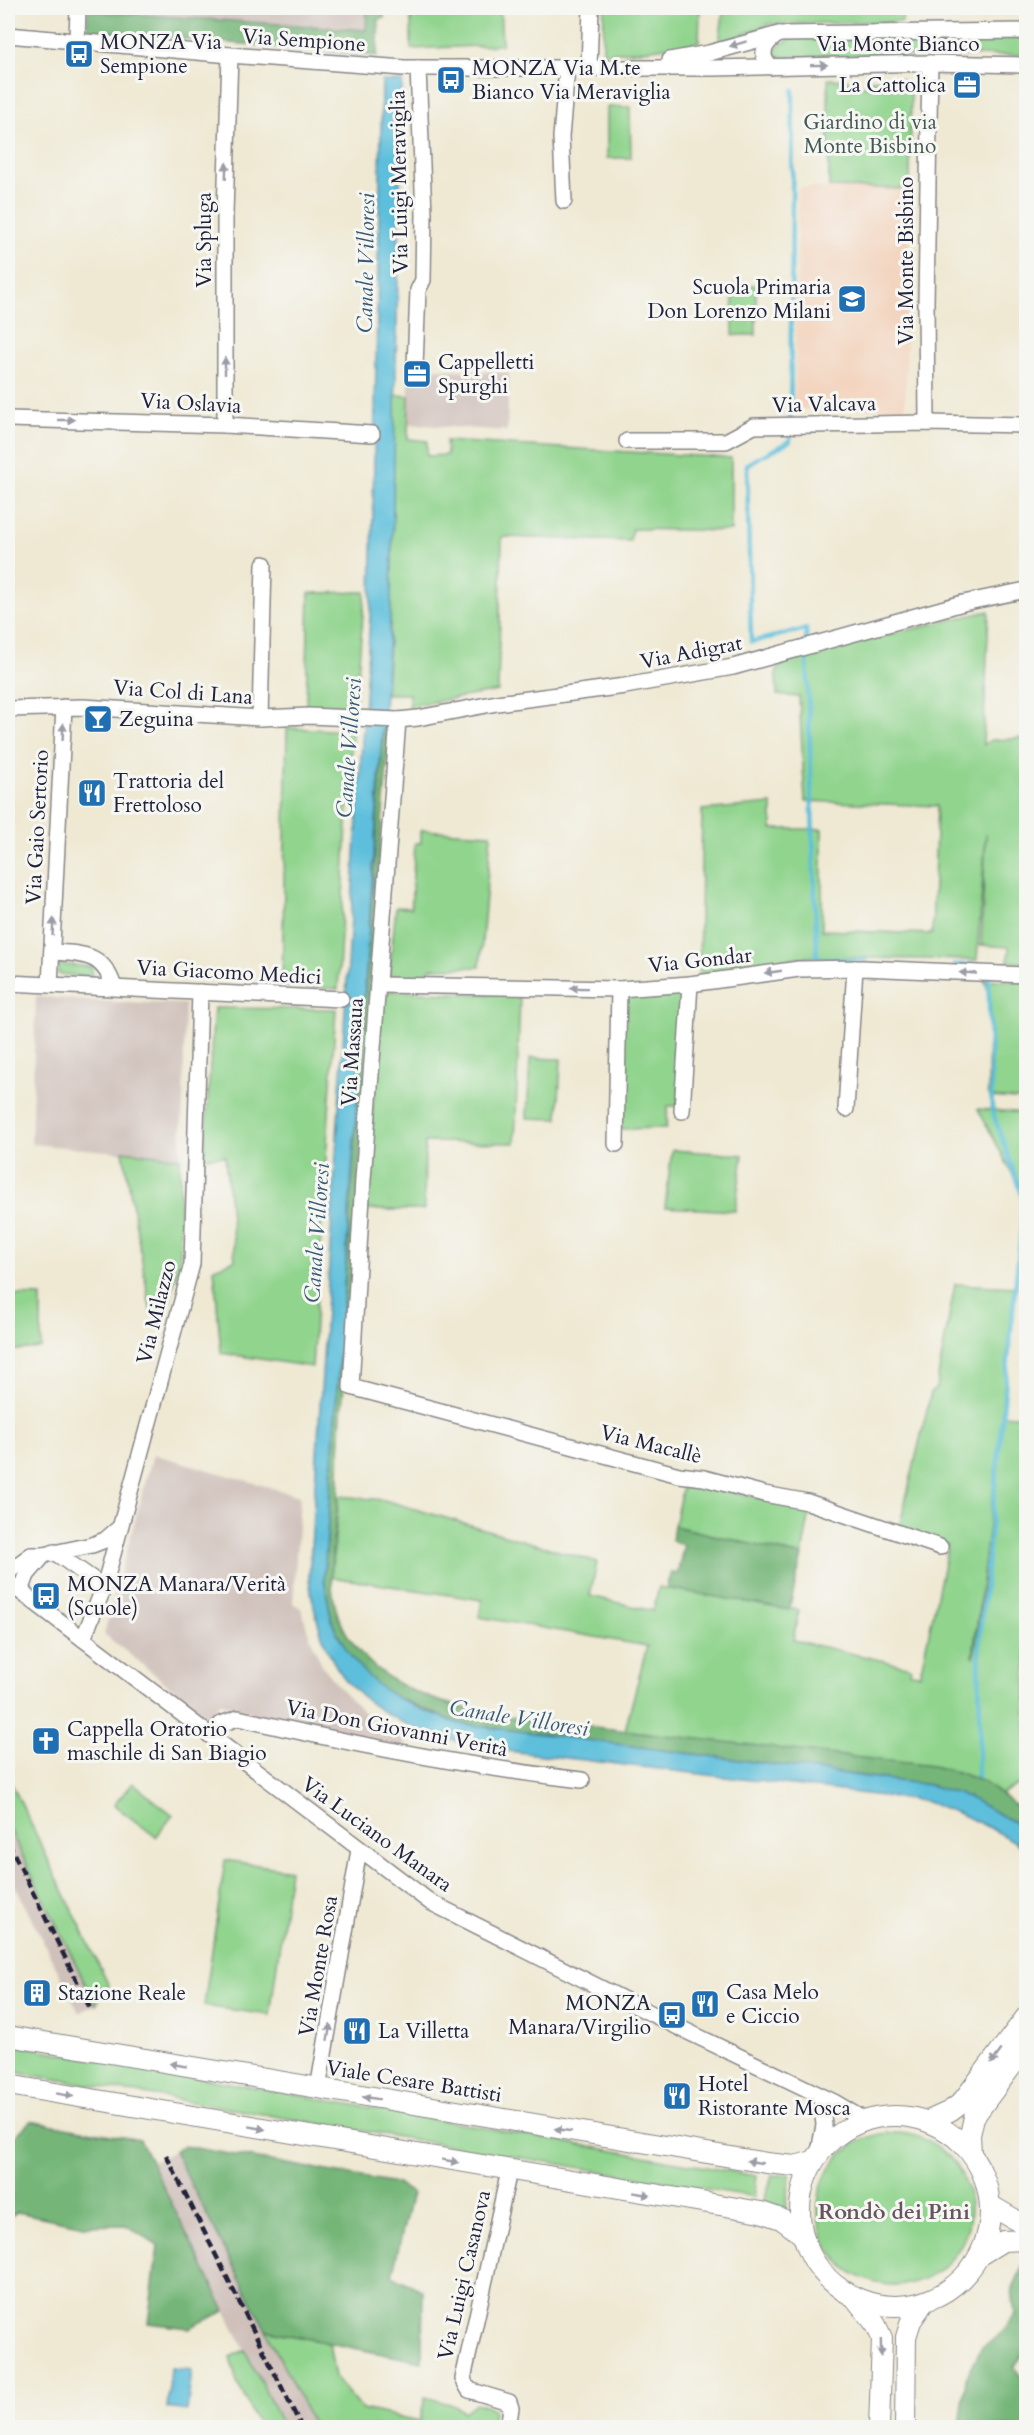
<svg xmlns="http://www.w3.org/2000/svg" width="1034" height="2435" font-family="Cardo,serif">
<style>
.built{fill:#f3d4be}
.industrial{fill:#cfc0ba}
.green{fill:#90d48d;stroke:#597b64;stroke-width:1.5;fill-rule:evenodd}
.forest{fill:#74b678;stroke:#4b6c5a;stroke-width:1.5}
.water{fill:#5dbfdb;stroke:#40708b;stroke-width:1.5}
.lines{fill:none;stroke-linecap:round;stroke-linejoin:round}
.stream{stroke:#5dbfdb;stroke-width:4.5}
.minor-casing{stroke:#888687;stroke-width:18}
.major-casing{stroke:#888687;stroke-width:22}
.minor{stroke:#fff;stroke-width:15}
.major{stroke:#fff;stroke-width:20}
.rail{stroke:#22223b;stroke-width:4.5;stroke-dasharray:9 4.5;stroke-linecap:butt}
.oneway{fill:#9c9ca7}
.labels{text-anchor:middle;stroke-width:6;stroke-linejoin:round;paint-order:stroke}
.street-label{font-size:21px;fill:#22223b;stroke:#f6f6f2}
.poi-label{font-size:21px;fill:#22223b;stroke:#f6f6f2;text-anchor:start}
.park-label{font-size:21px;fill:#435754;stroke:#f6f6f2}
.water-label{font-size:22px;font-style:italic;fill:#375973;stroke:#f6f6f2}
.neighbourhood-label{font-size:22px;font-weight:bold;fill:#66555e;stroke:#f6f6f2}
</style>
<rect width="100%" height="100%" fill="#f6f6f2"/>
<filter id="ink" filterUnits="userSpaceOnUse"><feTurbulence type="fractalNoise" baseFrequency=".0167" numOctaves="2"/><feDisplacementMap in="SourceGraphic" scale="12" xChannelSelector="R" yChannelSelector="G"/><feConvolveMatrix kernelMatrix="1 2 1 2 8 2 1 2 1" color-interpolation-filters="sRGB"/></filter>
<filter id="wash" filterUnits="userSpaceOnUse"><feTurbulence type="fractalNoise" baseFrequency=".008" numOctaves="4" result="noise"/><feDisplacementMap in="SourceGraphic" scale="24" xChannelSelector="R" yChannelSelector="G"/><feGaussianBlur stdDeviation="1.35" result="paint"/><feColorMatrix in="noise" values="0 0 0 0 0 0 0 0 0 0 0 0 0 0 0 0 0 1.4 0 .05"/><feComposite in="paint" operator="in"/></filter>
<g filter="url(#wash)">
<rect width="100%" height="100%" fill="#efe9d3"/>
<!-- built -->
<polygon class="built" points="798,187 910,189 905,409 794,409"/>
<!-- industrial -->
<g class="industrial">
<polygon points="88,8 367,8 367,30 88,11"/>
<polygon points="409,367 509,373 507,431 408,424"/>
<polygon points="36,996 86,1001 185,1004 183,1103 180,1158 31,1144"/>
<polygon points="153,1454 300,1496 293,1603 302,1609 308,1632 322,1665 339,1687 373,1722 406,1742 403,1749 248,1712 220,1702 209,1718 104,1634"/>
<polygon points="8,1826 96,2005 79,2013 8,1872"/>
<polygon points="174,2151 266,2330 314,2427 283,2427 152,2162"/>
</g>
<!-- green -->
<g class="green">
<polygon points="411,8 500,8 502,45 411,49"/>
<polygon points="604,8 700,8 699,42 639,51 603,53"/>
<polygon points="724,8 902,8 902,22 770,24 719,43"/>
<polygon points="791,38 1026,38 1026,55 776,57 774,49"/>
<polygon points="828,79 848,80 854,85 868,86 869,80 901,79 911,89 910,189 829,187"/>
<polygon points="607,107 630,107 631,158 607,158"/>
<rect x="733" y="285" width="23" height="50"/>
<polygon points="394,395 409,396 408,439 427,441 427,456 447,455 446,441 731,458 731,531 632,529 630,541 502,537 498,691 409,706 409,694 386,694 391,606"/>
<polygon points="365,592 355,706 306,707 309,593"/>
<polygon points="989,611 983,745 991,740 1026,738 1026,963 1008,962 1009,947 981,945 986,833 977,960 798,957 699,974 702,810 772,804 772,829 822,829 822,930 932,934 937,806 805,801 799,697 777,695 776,673 782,663 845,645"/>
<polygon points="287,728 352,731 338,989 282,986"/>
<polygon points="421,830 491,834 480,967 431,968 421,979 389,976 396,907 411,908 415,843 421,843"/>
<polygon points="58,964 92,967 91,977 58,974"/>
<polygon points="984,979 1026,982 1026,1100 990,1097 988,1092 989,994"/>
<polygon points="388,991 520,995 515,1143 425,1142 424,1210 366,1210 380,1001"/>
<polygon points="685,992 678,1106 668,1106 666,1128 620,1129 624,994"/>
<polygon points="214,1008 336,1009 312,1367 221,1353 214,1268 235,1260 225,1156 204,1157"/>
<polygon points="530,1058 561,1059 558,1119 527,1118"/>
<polygon points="978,1109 1026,1113 1026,1196 1024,1196"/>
<polygon points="672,1150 743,1155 735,1211 665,1207"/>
<polygon points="123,1151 180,1158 180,1260 167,1310 151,1313"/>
<path d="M955,1284l60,3 -13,128 24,2v363l-26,15 -17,-13 -23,-9 -28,-7 -157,-17 -150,-19 22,-84 -168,-29 3,-17 -151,-23 8,-81 45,4 213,62 -7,34 63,15 6,-24 140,23 -6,30 118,27 -1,6 10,1 28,-129 -49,-17 32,-135 5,-5zM996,1467l-8,83 -14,107 -1,-1z"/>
<polygon points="8,1295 41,1296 41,1348 8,1351"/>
<polygon points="684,1480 810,1510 802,1556 674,1526"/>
<polygon points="8,1776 109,1986 96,2005 8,1826"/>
<polygon points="132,1783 173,1815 156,1837 114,1805"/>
<polygon points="225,1860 290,1870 270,2015 204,2006"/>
<polygon points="8,2044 757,2176 754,2197 8,2071"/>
<circle cx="894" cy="2209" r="76"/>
<polygon points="790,2174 786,2210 764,2201 772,2176"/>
<polygon points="266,2330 329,2343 335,2378 362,2409 420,2421 425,2397 453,2405 464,2412 476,2403 494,2409 492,2427 314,2427"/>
<polygon points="245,2350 283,2427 259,2427 237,2382 230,2357"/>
</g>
<!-- forest -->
<g class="forest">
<polygon points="367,8 384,8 384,18 379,19 377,56 87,30 88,11 366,30"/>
<path d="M384,723l7,1c-22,216 -28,435 -46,652 -1,13 -3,26 -4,39 -2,27 -1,55 -3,83 -3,39 -14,82 1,120 28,69 104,88 169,99l424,49 28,7 23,9 43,31v16l-32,-17 -65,-27 -472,-62 -66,-28 -17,-11 -15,-17 -11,-13 -16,-32 -8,-43z"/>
<polygon points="674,1526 802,1556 789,1610 666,1588 671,1572 677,1574 684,1545 672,1541"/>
<polygon points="30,2121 140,2140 225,2311 189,2328 148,2323 158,2246 126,2225 84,2226 17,2212 8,2218 8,2138 13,2139"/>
<polygon points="184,2146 396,2183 412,2193 392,2275 423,2291 422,2362 266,2330 174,2151"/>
<polygon points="1025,2261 1026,2261 1026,2350 1014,2367 1026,2384 1026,2427 960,2427 966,2378 982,2346 998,2338 1015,2314 1012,2290"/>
</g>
<!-- water -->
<g class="water">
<path d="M382,81h20l-11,525 -67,973c3,13 4,28 8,41 2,8 6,15 10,21 25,49 66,64 115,82l472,62 39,12 58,32v20c-32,-21 -65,-36 -102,-48l-432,-52c-59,-11 -130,-32 -160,-90 -13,-25 -19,-52 -23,-80l62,-977z"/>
<polygon points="171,2368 192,2370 187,2411 167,2408"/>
</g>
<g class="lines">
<!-- stream -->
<g class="stream">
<polyline points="793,90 790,441 747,464 751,642 806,629 817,958 866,961"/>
<polyline points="955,965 988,965 992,1110 1024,1202 979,1647 980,1734 977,1776"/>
</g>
</g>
</g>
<g filter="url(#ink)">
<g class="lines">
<!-- minor casing -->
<g class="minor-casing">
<g id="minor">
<polyline points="8,35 230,55 404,68 714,68 930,63 1026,65"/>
<polyline points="77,41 78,8"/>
<polyline points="670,60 709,53 779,34 1026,31"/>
<path d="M771,67c-14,-13 -5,-25 8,-33"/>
<polyline points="589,68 591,8"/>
<polyline points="564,201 561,137 567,68"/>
<polyline points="415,366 418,290 423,280 424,214 418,68"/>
<polyline points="8,419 225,425 372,434"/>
<polyline points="927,423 926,303 930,63"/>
<polyline points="225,425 225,214 230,55"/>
<polyline points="627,441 726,441 754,426 927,423 1026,425"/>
<polyline points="8,709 83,707 260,718 309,716 398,720 418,718 497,703 625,686 733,667 963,603 1026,590"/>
<polyline points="260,718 264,564"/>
<polyline points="398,720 363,1179 351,1387 679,1475 704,1478 764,1494 808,1502 940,1547"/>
<path d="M52,952c32,2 51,1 62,35"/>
<polyline points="8,983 341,999"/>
<polyline points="50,985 64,707"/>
<polyline points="378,985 619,989 690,984 799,969 863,968 1026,975"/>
<polyline points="846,1109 855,968"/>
<polyline points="682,1111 690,984"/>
<polyline points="616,1144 619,989"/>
<polyline points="54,1552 104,1587"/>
<polyline points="8,1572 31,1555 44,1555 92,1545 105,1540 119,1528"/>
<polyline points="8,1582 430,1902 680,2028 834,2102 864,2120"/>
<polyline points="21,1591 27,1575 44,1555"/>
<polyline points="83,1639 104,1587 192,1264 200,992"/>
<path d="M211,1736l10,-12 17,-6c114,26 228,49 344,62"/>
<polyline points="318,2089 359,1850"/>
<polyline points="819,2152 824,2125 821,2097"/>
<polyline points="508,2428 511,2408 509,2402 469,2390 463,2379 509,2171"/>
</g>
</g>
<!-- major casing -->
<g class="major-casing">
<g id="major">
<polyline points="8,2036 767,2163 795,2166 813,2161"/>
<polyline points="8,2085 761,2212 781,2219 801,2234"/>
<circle cx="895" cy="2211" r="95"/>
<polyline points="928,2121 950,2111 961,2103 1026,2017"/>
<polyline points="971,2153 970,2135 974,2117 1026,2047"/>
<polyline points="990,2205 1026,2226"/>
<polyline points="980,2255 1003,2241 1026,2240"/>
<polyline points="855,2298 876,2325 882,2338 879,2428"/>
<polyline points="905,2428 906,2337 911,2321 924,2302"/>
</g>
</g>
<!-- minor -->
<use href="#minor" class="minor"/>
<!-- major -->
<use href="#major" class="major"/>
<!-- rail -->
<g class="rail">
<polyline points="8,1842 90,2008"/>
<polyline points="166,2155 302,2428"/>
</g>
</g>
<!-- one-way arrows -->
<defs><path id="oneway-solid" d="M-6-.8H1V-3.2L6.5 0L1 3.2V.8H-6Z" transform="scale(1.5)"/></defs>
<g class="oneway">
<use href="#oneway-solid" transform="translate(738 44) rotate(163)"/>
<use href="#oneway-solid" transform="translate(819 65) rotate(-1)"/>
<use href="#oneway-solid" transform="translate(226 171) rotate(-88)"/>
<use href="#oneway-solid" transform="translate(225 366) rotate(-90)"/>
<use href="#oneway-solid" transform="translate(66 420)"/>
<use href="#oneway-solid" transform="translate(63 732) rotate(-87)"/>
<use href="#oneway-solid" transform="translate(53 927) rotate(-87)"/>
<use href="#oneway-solid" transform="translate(773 972) rotate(172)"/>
<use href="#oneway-solid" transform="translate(968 973) rotate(-177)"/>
<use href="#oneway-solid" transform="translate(579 988) rotate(-179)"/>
<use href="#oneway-solid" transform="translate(329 2032) rotate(-80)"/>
<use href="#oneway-solid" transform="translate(996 2057) rotate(127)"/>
<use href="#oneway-solid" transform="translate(178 2065) rotate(-170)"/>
<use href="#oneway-solid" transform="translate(65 2095) rotate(10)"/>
<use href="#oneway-solid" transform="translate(371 2098) rotate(-171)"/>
<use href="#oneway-solid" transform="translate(257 2128) rotate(10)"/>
<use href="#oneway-solid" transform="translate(563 2130) rotate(-171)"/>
<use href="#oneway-solid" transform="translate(450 2161) rotate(10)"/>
<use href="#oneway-solid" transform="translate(755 2162) rotate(-171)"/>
<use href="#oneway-solid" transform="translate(642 2194) rotate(10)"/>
<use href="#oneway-solid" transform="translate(881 2348) rotate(89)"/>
</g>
</g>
<!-- icons -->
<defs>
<g id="bus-square" transform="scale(1.5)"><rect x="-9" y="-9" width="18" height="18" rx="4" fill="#1f6fb2" stroke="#f6f6f2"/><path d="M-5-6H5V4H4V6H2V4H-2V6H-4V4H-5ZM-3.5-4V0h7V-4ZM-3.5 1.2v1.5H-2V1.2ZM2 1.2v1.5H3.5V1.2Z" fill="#fff"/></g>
<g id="office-square" transform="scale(1.5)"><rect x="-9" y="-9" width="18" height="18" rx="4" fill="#1f6fb2" stroke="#f6f6f2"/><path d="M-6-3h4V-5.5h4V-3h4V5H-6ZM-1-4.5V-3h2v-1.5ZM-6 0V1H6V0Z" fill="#fff"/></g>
<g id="school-square" transform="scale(1.5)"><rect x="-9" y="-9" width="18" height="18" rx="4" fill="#1f6fb2" stroke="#f6f6f2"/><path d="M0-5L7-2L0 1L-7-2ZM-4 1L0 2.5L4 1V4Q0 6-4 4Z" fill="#fff"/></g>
<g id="bar-square" transform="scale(1.5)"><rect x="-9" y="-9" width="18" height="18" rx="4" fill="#1f6fb2" stroke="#f6f6f2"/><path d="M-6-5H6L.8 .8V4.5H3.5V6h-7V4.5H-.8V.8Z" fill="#fff"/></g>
<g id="restaurant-square" transform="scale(1.5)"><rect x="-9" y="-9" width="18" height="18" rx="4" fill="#1f6fb2" stroke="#f6f6f2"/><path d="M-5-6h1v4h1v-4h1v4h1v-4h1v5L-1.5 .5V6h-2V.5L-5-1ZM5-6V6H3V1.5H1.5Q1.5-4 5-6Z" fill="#fff"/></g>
<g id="church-square" transform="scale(1.5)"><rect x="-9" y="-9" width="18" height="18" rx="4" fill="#1f6fb2" stroke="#f6f6f2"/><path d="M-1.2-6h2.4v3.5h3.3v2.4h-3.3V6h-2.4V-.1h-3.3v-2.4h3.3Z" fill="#fff"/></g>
<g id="building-square" transform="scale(1.5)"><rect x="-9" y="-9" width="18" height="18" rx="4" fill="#1f6fb2" stroke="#f6f6f2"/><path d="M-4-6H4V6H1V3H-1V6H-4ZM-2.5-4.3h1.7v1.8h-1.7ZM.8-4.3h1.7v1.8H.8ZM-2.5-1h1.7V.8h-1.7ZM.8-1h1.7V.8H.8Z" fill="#fff"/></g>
</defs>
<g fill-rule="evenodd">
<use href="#bus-square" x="79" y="54"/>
<use href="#bus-square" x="451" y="80"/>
<use href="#office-square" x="967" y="85"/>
<use href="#school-square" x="852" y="299"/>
<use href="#office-square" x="417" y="374"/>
<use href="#bar-square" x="98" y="719"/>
<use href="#restaurant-square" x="92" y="793"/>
<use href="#bus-square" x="46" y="1596"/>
<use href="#church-square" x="46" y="1741"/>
<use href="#building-square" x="37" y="1993"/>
<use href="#restaurant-square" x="705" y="2004"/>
<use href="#bus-square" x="672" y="2015"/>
<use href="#restaurant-square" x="357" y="2031"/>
<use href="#restaurant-square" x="677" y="2096"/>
</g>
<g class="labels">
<!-- street labels -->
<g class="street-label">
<text transform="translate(304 40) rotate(4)" y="7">Via Sempione</text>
<text x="898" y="51">Via Monte Bianco</text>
<text transform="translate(399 182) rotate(-91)" y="7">Via Luigi Meraviglia</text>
<text transform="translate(204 240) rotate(-90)" y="7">Via Spluga</text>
<text transform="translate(906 261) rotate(-90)" y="7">Via Monte Bisbino</text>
<text transform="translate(191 403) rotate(3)" y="7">Via Oslavia</text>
<text transform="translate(824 404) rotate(-1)" y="7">Via Valcava</text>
<text transform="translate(691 652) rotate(-11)" y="7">Via Adigrat</text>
<text transform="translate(183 692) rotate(4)" y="7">Via Col di Lana</text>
<text transform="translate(37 827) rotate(-87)" y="7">Via Gaio Sertorio</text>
<text transform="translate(700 960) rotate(-6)" y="7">Via Gondar</text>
<text transform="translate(229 972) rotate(3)" y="7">Via Giacomo Medici</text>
<text transform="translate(352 1052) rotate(-86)" y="7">Via Massaua</text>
<text transform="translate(156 1312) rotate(-76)" y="7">Via Milazzo</text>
<text transform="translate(651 1444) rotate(14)" y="7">Via Macallè</text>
<text transform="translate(397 1728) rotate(11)" y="7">Via Don Giovanni Verità</text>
<text transform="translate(377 1834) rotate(36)" y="7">Via Luciano Manara</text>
<text transform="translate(318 1966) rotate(-80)" y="7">Via Monte Rosa</text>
<text transform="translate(414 2081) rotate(9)" y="7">Viale Cesare Battisti</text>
<text transform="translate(464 2275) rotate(-77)" y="7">Via Luigi Casanova</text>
</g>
<!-- poi labels -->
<g class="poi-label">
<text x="100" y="49">MONZA Via<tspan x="100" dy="24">Sempione</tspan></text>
<text x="472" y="75">MONZA Via M.te<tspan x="472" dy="24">Bianco Via Meraviglia</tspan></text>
<text x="946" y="92" text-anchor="end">La Cattolica</text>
<text x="831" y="294" text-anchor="end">Scuola Primaria<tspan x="831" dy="24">Don Lorenzo Milani</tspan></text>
<text x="438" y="369">Cappelletti<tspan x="438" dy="24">Spurghi</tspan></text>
<text x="119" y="726">Zeguina</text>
<text x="113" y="788">Trattoria del<tspan x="113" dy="24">Frettoloso</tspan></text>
<text x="67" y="1591">MONZA Manara/Verità<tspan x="67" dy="24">(Scuole)</tspan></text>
<text x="67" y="1736">Cappella Oratorio<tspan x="67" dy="24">maschile di San Biagio</tspan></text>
<text x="726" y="1999">Casa Melo<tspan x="726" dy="24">e Ciccio</tspan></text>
<text x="58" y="2000">Stazione Reale</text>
<text x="651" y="2010" text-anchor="end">MONZA<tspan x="651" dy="24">Manara/Virgilio</tspan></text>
<text x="378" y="2038">La Villetta</text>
<text x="698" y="2091">Hotel<tspan x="698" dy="24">Ristorante Mosca</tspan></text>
</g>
<!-- park labels -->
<g class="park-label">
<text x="870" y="129">Giardino di via<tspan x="870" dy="24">Monte Bisbino</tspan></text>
</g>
<!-- water labels -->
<g class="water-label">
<text transform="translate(365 263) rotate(-89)" y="8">Canale Villoresi</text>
<text transform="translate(348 748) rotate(-86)" y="8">Canale Villoresi</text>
<text transform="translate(316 1233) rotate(-86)" y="8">Canale Villoresi</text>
<text transform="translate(519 1717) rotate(9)" y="8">Canale Villoresi</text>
</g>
<!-- neighbourhood labels -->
<g class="neighbourhood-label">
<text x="894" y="2219">Rondò dei Pini</text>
</g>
</g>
<!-- margin -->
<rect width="1034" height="2435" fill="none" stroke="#f6f6f2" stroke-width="30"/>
</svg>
